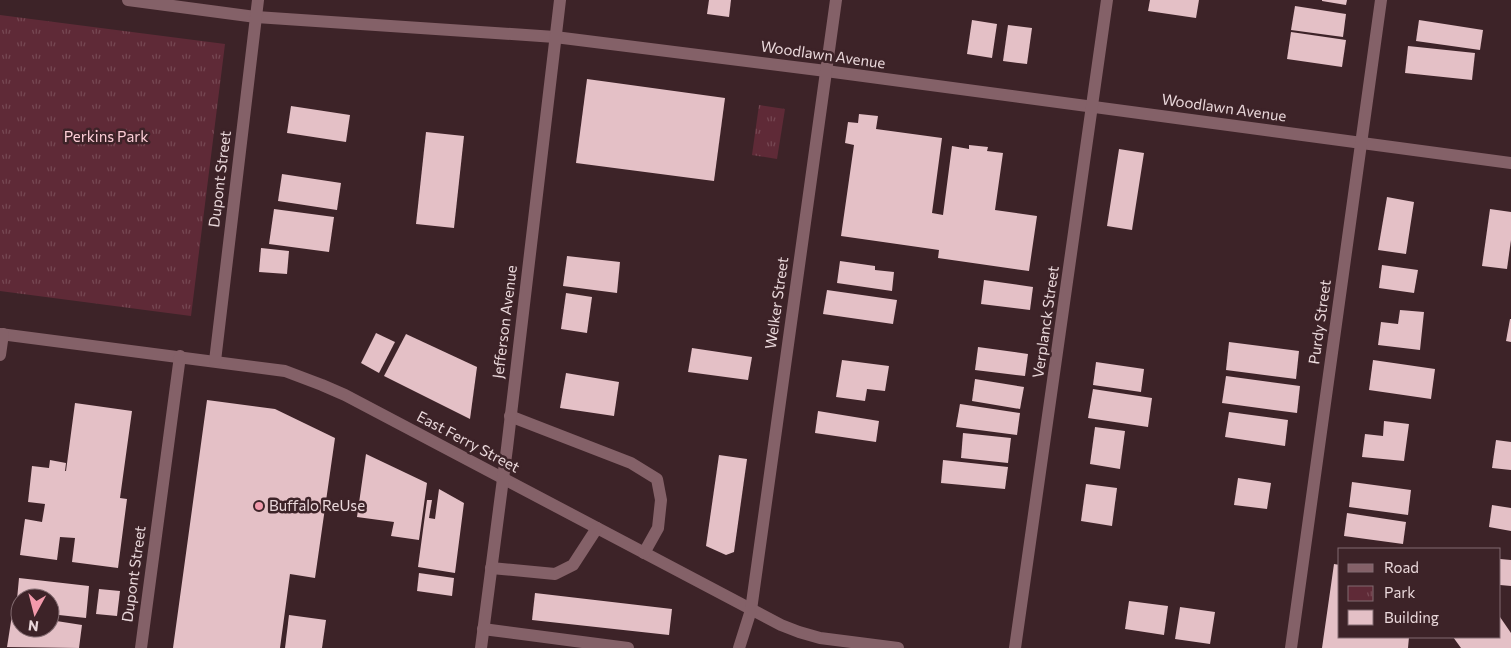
<svg xmlns="http://www.w3.org/2000/svg" width="1511" height="648" font-family="Commissioner,sans-serif">
<style>
.park{fill:url(#park-tufts)}
.building{fill:#e4c0c6}
.lines{fill:none;stroke-linecap:round;stroke-linejoin:round}
.minor{stroke:#846168;stroke-width:12}
.poi-dot{fill:#f29aac;stroke:#3d2328;stroke-width:2}
.labels{text-anchor:middle;stroke-width:5;stroke-linejoin:round;paint-order:stroke}
.street-label{font-size:15px;fill:#ead8db;stroke:#3d2328}
.park-label{font-size:15px;fill:#fdced7;stroke:#3d2328}
.poi-label{font-size:15px;fill:#ead8db;stroke:#3d2328;text-anchor:start}
</style>
<defs>
<pattern id="park-tufts" width="24" height="20" patternUnits="userSpaceOnUse" patternTransform="scale(1.25)"><rect width="24" height="20" fill="#5f2a37"/><path d="M3 7l-1-3M5 7V3M7 7l1-3M15 17l-1-3M17 17v-4M19 17l1-3" fill="none" stroke="#764853"/></pattern>
</defs>
<rect width="100%" height="100%" fill="#3d2328"/>
<!-- park -->
<g class="park">
<polygon points="0,15 225,44 191,316 0,291"/>
<polygon points="759,105 785,109 777,159 752,155"/>
</g>
<!-- building -->
<g class="building">
<polygon points="709,0 731,0 729,17 707,14"/>
<polygon points="1150,0 1199,0 1196,18 1148,11"/>
<polygon points="1322,0 1347,0 1346,5 1322,1"/>
<polygon points="1295,6 1346,14 1343,37 1291,30"/>
<polygon points="972,20 997,24 992,58 967,54"/>
<polygon points="1419,20 1483,30 1480,50 1416,41"/>
<polygon points="1008,25 1032,28 1027,64 1003,61"/>
<polygon points="1291,32 1346,40 1342,67 1287,59"/>
<polygon points="1408,46 1475,53 1472,80 1405,73"/>
<polygon points="587,79 725,98 714,181 576,163"/>
<polygon points="291,106 350,115 346,142 287,133"/>
<polygon points="859,114 878,116 876,129 942,138 932,213 943,215 952,146 969,149 969,145 988,147 987,151 1003,153 995,210 1037,216 1029,271 938,258 939,250 841,236 854,145 845,143 848,122 858,123"/>
<polygon points="426,132 464,136 454,228 416,224"/>
<polygon points="1119,149 1144,153 1132,230 1107,226"/>
<polygon points="282,174 341,183 337,210 278,201"/>
<polygon points="1387,197 1414,202 1406,254 1378,250"/>
<polygon points="274,209 334,217 329,252 269,244"/>
<polygon points="1490,209 1511,212 1511,240 1507,269 1482,266"/>
<polygon points="261,248 289,251 287,274 259,272"/>
<polygon points="567,256 620,262 617,293 563,286"/>
<polygon points="840,261 875,266 875,270 894,272 892,291 837,283"/>
<polygon points="1382,265 1418,270 1414,293 1379,288"/>
<polygon points="984,280 1033,287 1030,310 981,304"/>
<polygon points="827,290 897,300 893,324 823,314"/>
<polygon points="566,293 592,297 587,333 561,329"/>
<polygon points="1400,310 1424,312 1420,350 1378,345 1381,322 1398,324"/>
<polygon points="1510,319 1511,319 1511,342 1506,341"/>
<polygon points="376,333 395,342 379,373 361,363"/>
<polygon points="406,334 477,367 470,419 384,376"/>
<polygon points="1229,342 1299,351 1296,379 1226,370"/>
<polygon points="978,347 1028,354 1025,376 975,370"/>
<polygon points="692,348 752,357 748,380 688,372"/>
<polygon points="842,360 889,366 885,391 867,389 865,401 836,397"/>
<polygon points="1373,360 1435,369 1431,399 1369,390"/>
<polygon points="1096,362 1144,369 1141,392 1093,385"/>
<polygon points="566,373 619,382 614,416 560,408"/>
<polygon points="1226,376 1300,386 1297,413 1222,403"/>
<polygon points="975,379 1024,387 1020,409 972,401"/>
<polygon points="1093,389 1152,398 1148,427 1088,418"/>
<polygon points="207,400 275,409 335,438 315,578 290,574 280,648 173,648"/>
<polygon points="75,403 132,411 120,498 127,499 118,568 72,562 75,538 60,537 57,560 20,555 25,519 42,522 45,504 28,502 32,466 49,468 50,460 66,463 65,471 66,471"/>
<polygon points="960,404 1020,413 1017,435 956,427"/>
<polygon points="818,411 879,421 876,442 815,433"/>
<polygon points="1229,412 1288,420 1285,446 1225,437"/>
<polygon points="1384,421 1409,424 1404,461 1362,457 1365,434 1383,436"/>
<polygon points="1095,427 1125,431 1120,469 1090,464"/>
<polygon points="963,433 1011,438 1008,463 961,458"/>
<polygon points="1496,440 1511,442 1511,470 1492,468"/>
<polygon points="366,454 427,483 419,540 391,536 394,522 357,517"/>
<polygon points="719,455 747,459 734,552 726,555 706,546"/>
<polygon points="943,460 1008,467 1005,489 941,483"/>
<polygon points="1238,478 1271,483 1267,509 1234,505"/>
<polygon points="1352,482 1411,490 1408,515 1349,507"/>
<polygon points="1086,484 1117,488 1112,526 1081,521"/>
<polygon points="439,489 464,503 455,573 418,567 427,500 432,500 429,518 435,519"/>
<polygon points="1492,505 1511,508 1511,531 1489,527"/>
<polygon points="1347,513 1406,522 1403,544 1344,536"/>
<polygon points="1500,559 1511,560 1511,586 1500,585"/>
<polygon points="1334,564 1340,565 1340,637 1409,637 1408,648 1322,648"/>
<polygon points="419,573 454,578 452,596 417,591"/>
<polygon points="19,578 89,586 86,618 50,614 50,598 20,598 20,610 16,610"/>
<polygon points="99,589 120,591 117,616 96,614"/>
<polygon points="535,593 672,609 669,635 532,620"/>
<polygon points="1129,601 1168,606 1164,635 1125,629"/>
<polygon points="1180,607 1215,612 1210,644 1175,639"/>
<polygon points="12,615 20,616 20,628 50,628 50,620 82,625 79,648 7,647"/>
<polygon points="289,615 326,620 322,648 285,648"/>
<polygon points="1500,617 1511,633 1511,648 1461,648 1453,637 1500,637"/>
</g>
<g class="lines">
<!-- minor -->
<g class="minor">
<polyline points="128,0 256,17 555,37 826,71 1511,163"/>
<polyline points="0,334 285,371 322,385 345,395 781,625 799,632 820,638 898,648"/>
<polyline points="0,355 3,334"/>
<polyline points="215,361 258,0"/>
<polyline points="510,416 631,463 657,479 661,500 658,528 644,553"/>
<polyline points="491,568 555,574 573,565 597,528"/>
<polyline points="483,629 628,648"/>
<polyline points="141,648 180,356"/>
<polyline points="481,648 507,448 560,0"/>
<polyline points="739,648 751,610 836,0"/>
<polyline points="1015,648 1107,0"/>
<polyline points="1291,648 1381,0"/>
</g>
</g>
<!-- markers -->
<circle class="poi-dot" cx="259" cy="506" r="5"/>
<g class="labels">
<!-- street labels -->
<g class="street-label">
<text transform="translate(823 55) rotate(8)" y="5">Woodlawn Avenue</text>
<text transform="translate(1224 108) rotate(8)" y="5">Woodlawn Avenue</text>
<text transform="translate(220 179) rotate(-83)" y="5">Dupont Street</text>
<text transform="translate(777 303) rotate(-82)" y="5">Welker Street</text>
<text transform="translate(505 322) rotate(-83)" y="5">Jefferson Avenue</text>
<text transform="translate(1046 322) rotate(-82)" y="5">Verplanck Street</text>
<text transform="translate(1320 322) rotate(-82)" y="5">Purdy Street</text>
<text transform="translate(468 442) rotate(28)" y="5">East Ferry Street</text>
<text transform="translate(134 574) rotate(-82)" y="5">Dupont Street</text>
</g>
<!-- park labels -->
<g class="park-label">
<text x="106" y="142">Perkins Park</text>
</g>
<!-- poi labels -->
<g class="poi-label">
<text x="269" y="511">Buffalo ReUse</text>
</g>
</g>
<!-- legend -->
<rect x="1338" y="548" width="162" height="90" fill="#3d2328" stroke="#826b70"/>
<rect x="1348" y="564" width="25" height="8" fill="#846168" stroke="#826b70"/>
<text x="1384" y="573" font-size="15" fill="#ead8db">Road</text>
<rect x="1348" y="586" width="25" height="15" fill="url(#park-tufts)" stroke="#826b70"/>
<text x="1384" y="598" font-size="15" fill="#ead8db">Park</text>
<rect x="1348" y="610" width="25" height="15" fill="#e4c0c6" stroke="#826b70"/>
<text x="1384" y="623" font-size="15" fill="#ead8db">Building</text>
<!-- north arrow -->
<g transform="translate(35 613) rotate(187)"><circle r="24" fill="#3d2328" stroke="#826b70"/>
<path d="M0-4L9 19L0 12L-9 19Z" fill="#f29aac"/>
<text y="-8" font-size="14" font-weight="bold" text-anchor="middle" fill="#ead8db">N</text>
</g>
</svg>
